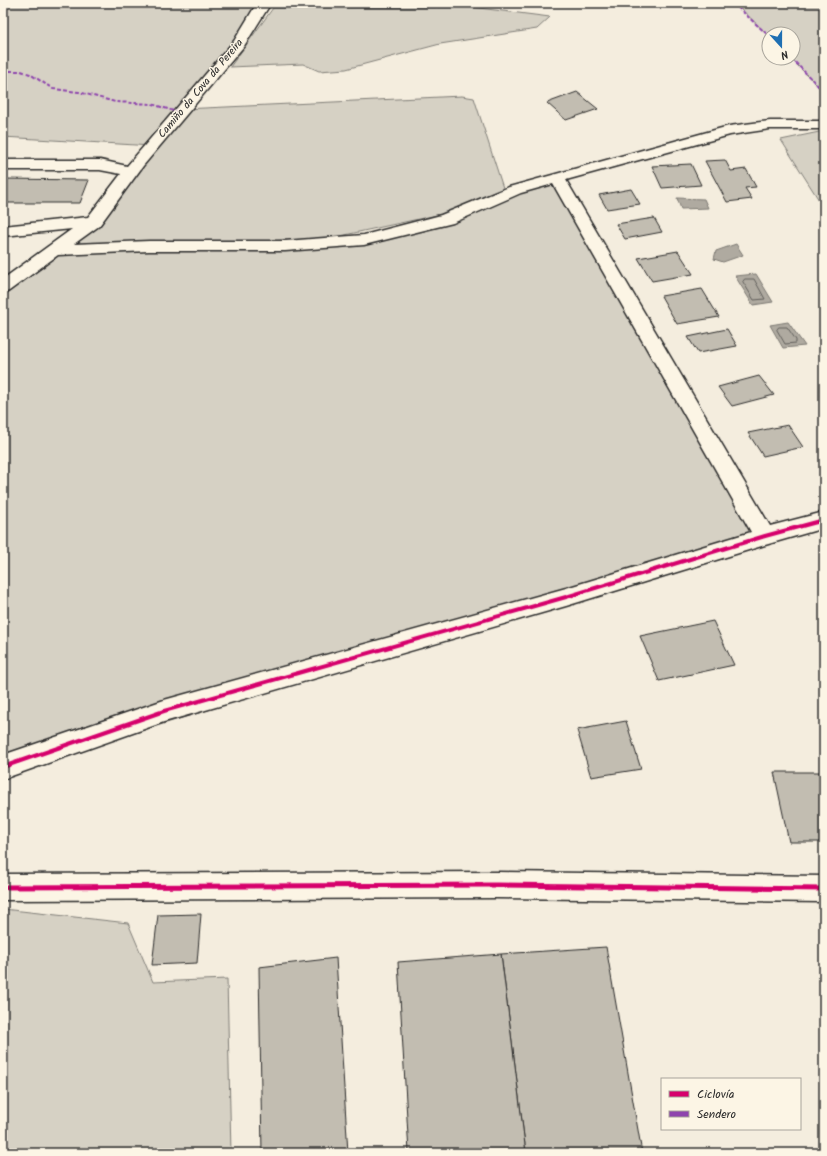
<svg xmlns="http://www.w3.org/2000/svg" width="827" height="1156" font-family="Kalam,sans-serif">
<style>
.green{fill:#d6d1c4;stroke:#807e78;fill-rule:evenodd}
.water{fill:#afaaa0;stroke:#7a7771}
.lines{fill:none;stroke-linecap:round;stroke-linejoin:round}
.shore{stroke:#605e5a;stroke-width:1}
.building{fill:#c2bdb1;stroke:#2b2b2b}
.minor-casing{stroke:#2b2b2b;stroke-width:3}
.minor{fill:#fcf5e5;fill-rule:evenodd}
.quiet{stroke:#8e44ad;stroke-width:2;stroke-dasharray:4 2;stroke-linecap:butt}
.cycleway-far1-casing{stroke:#fcf5e5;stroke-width:6}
.cycleway-casing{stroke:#fcf5e5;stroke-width:8}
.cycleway-far1{stroke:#d6006c;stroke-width:4}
.cycleway{stroke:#d6006c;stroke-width:5}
.labels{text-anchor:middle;stroke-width:3;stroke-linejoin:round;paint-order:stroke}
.far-street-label{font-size:11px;fill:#2b2b2b;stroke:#fcf5e5}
</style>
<rect width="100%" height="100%" fill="#f4edde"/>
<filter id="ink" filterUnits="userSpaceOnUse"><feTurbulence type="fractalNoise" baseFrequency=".025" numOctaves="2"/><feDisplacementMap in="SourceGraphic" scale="8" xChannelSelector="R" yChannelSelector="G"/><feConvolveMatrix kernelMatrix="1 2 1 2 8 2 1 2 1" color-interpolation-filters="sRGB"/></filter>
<g filter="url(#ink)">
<!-- green -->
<g class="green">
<path d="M3,3h259l-23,40 -56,66 279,-13 12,2 30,93 -58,22 -115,25 58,-4 168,-56 208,358 -762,238v-487l97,-75 52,-66 -149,-9zM330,238l-87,8 -109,1z"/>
<polygon points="735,3 824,3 824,92 790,58 793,58 793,34 769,34 769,36"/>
<polygon points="471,7 550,17 537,29 440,44 346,69 319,71 303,64 230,67 273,8"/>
<polygon points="824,131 824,208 781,140"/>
<polygon points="3,909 128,923 153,982 227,979 231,1153 3,1153"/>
</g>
<!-- water -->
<g class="water">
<polygon points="677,198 704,199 708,208 681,209"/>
<polygon points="736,244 743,255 723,262 714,259 716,251"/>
<polygon points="756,274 773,302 753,305 735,276"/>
<polygon points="788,322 805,346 783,348 770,325"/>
</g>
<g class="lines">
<!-- shore -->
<g class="shore">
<polygon points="745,279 754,279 765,299 754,300 743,282"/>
<polygon points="779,327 787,327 796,340 796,343 785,344 777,330"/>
</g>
</g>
<!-- building -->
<g class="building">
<polygon points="577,92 598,109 566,120 547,103"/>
<polygon points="725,160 731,171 746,169 756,187 745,188 752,199 727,202 705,161"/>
<polygon points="691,164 701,185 662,188 652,166"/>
<polygon points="3,179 89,180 80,203 3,203"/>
<polygon points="631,189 640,204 607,209 599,195"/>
<polygon points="654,218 662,232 625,239 616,224"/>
<polygon points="678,251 693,274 652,281 638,258"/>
<polygon points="702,289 719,317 677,324 661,296"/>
<polygon points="727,329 737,346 698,353 688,337"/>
<polygon points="759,376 774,395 732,406 718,387"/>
<polygon points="788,425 803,447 763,456 748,433"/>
<polygon points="713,621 734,665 659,681 640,636"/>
<polygon points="626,721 641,769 591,777 577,730"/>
<polygon points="774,772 824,772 824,842 789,842"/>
<polygon points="201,914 197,963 152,965 158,915"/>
<polygon points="606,947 642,1153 526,1153 501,954"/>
<polygon points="501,954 526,1153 409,1153 398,962"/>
<polygon points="336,958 348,1153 262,1153 259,967"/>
</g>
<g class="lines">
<!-- minor casing -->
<g class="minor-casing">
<g id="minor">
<polygon points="257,3 271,3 244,46 143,166 99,226 74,244 149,241 285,241 364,235 441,215 509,187 729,126 770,121 824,121 824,129 770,129 730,135 566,180 770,526 824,512 824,528 765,545 566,606 164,722 3,779 3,755 164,700 566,588 751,532 553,184 521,193 453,223 364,245 285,251 149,251 58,255 9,291 3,293 3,279 72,229 3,236 3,226 88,217 121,174 100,170 3,170 3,160 100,160 127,166 234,41"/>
<polygon points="497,872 824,876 824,902 497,898 3,900 3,874"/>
</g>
</g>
<!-- minor -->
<use href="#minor" class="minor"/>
<!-- quiet -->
<g class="quiet">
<polyline points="733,3 769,36"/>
<polyline points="791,58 824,92"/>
<polyline points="3,71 21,71 30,74 53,89 79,92 115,102 152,104 180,113"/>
</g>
<!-- cycleway-far1 casing -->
<g class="cycleway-far1-casing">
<polyline id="cycleway-far1" points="3,767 164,711 566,597 765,536 824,520"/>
</g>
<!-- cycleway casing -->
<g class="cycleway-casing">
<polyline id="cycleway" points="3,887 497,885 824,889"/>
</g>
<!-- cycleway-far1 -->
<use href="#cycleway-far1" class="cycleway-far1"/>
<!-- cycleway -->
<use href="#cycleway" class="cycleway"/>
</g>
</g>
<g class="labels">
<!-- far-street labels -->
<g class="far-street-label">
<text transform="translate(200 88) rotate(-50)" y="4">Camiño da Cova da Pereira</text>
</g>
</g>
<!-- margin -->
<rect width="827" height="1156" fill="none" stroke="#fcf5e5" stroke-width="16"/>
<rect x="8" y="8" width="811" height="1140" fill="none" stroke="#2b2b2b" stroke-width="1.5" filter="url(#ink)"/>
<!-- legend -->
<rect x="661" y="1078" width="140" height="52" fill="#fcf5e5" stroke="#a8a49b"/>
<rect x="669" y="1091" width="20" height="6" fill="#d6006c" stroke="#a8a49b"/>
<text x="697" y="1098" font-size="12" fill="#2b2b2b">Ciclovía</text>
<rect x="669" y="1111" width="20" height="6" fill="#8e44ad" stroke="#a8a49b"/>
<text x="697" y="1118" font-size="12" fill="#2b2b2b">Sendero</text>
<!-- north arrow -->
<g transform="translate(781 46) rotate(159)"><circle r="19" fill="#fcf5e5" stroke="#a8a49b"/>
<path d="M0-3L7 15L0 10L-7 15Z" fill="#1f6fb2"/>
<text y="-6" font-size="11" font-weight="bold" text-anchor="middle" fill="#2b2b2b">N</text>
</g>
</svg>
